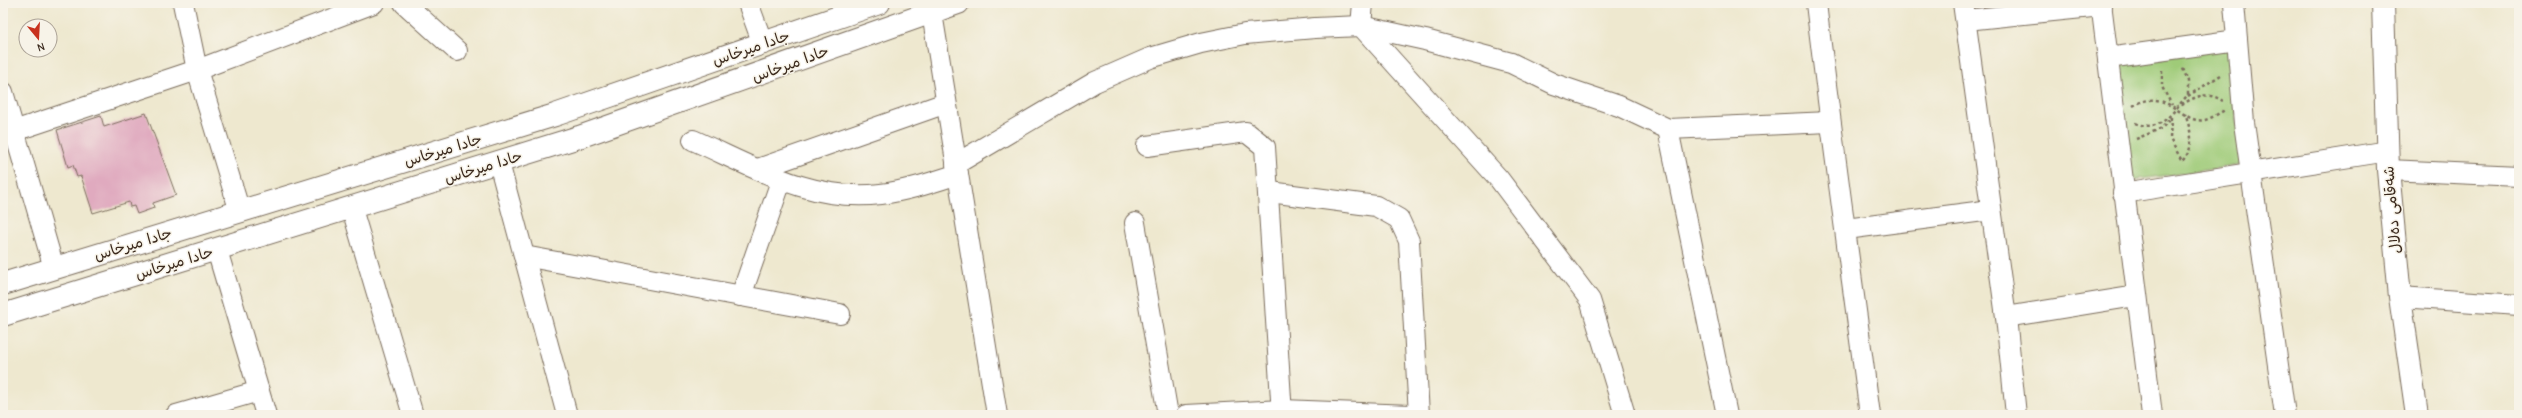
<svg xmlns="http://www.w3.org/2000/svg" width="2522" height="418" font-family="'Comic Neue','Playpen Sans Arabic',sans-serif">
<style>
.green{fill:#9fcb78;stroke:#6d7a4b}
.building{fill:#e0aabf}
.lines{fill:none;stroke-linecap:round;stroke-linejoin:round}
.minor-casing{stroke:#7a6c5c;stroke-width:22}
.secondary-casing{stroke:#7a6c5c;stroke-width:24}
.primary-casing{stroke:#7a6c5c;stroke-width:24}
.path{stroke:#7a6c5c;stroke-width:2.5;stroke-dasharray:3 3;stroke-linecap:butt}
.minor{stroke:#fff;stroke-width:20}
.secondary{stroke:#fff;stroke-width:22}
.primary{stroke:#fff;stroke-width:22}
.labels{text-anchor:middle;stroke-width:3;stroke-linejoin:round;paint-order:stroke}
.street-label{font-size:15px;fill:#3b2a1e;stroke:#f7f3e8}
</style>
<rect width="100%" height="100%" fill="#f7f3e8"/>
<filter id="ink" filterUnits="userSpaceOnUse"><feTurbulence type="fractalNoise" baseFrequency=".025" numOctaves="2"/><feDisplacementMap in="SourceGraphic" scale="8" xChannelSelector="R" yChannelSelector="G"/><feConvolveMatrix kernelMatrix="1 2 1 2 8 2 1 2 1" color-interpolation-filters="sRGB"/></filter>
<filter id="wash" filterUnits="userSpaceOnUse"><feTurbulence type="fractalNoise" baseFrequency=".012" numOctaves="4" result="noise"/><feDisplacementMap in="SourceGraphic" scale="16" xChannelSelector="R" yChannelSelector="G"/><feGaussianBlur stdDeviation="0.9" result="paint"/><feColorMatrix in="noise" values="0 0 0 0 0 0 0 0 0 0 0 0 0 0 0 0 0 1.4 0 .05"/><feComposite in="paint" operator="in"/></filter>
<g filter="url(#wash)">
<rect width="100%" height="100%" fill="#eee8cf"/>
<!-- green -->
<polygon class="green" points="2229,44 2242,165 2126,181 2115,54"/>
<g id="blocks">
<!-- building -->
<polygon class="building" points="146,113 176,195 153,203 154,208 137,214 134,206 130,207 129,202 93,213 81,176 77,177 73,165 68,167 57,130 101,116 104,127"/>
</g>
</g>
<g filter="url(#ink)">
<use href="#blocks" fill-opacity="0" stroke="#7a6c5c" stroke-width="1"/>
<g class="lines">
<!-- minor casing -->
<g class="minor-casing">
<g id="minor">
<polyline points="183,3 197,70 240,212"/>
<polyline points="404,3 457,51"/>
<polyline points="748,3 763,44"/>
<polyline points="1363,3 1361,26 1499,179 1590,300 1625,415"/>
<path d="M1816,3c16,138 36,275 54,412"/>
<polyline points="1963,3 2006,317 2016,415"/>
<polyline points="2101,3 2152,415"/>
<polyline points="2234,3 2244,123 2285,415"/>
<polyline points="932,13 997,415"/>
<polyline points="1966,20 2102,6"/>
<polyline points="2108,58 2237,40"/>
<polyline points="3,92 54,268"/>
<polyline points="1668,129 1727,415"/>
<polyline points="14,131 197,70 374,3"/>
<path d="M693,140c61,27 119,63 188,54 26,-3 52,-12 77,-20"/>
<polyline points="1147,146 1246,132 1265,147 1282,415"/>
<polyline points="499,163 567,415"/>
<polyline points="956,164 1095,82 1150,58 1201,43 1245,34 1315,28 1361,26 1425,40 1511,63 1554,84 1619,106 1668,129 1830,122"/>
<polyline points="758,169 946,103"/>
<polyline points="2388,170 2519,176"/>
<polyline points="1270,192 1376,206 1399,219 1409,241 1419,415"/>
<polyline points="2123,193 2388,151"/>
<polyline points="352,209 413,415"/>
<polyline points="1135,223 1168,415"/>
<polyline points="1846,229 1991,210"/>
<polyline points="217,250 266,415"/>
<polyline points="524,256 840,314"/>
<polyline points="741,296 781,181"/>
<polyline points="2400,297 2519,305"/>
<polyline points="2006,317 2136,296"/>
<polyline points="176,415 259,391"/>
<polyline points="1186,415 1282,410 1411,415"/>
</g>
</g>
<!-- secondary casing -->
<g class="secondary-casing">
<polyline id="secondary" points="2383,3 2388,170 2400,297 2417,415"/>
</g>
<!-- primary casing -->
<g class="primary-casing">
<g id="primary">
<polyline points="3,284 555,115 879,3"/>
<polyline points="3,315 579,137 958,3"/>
</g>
</g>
<!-- path -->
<g class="path">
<polyline points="2162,70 2162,87 2172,105"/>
<polyline points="2188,96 2221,75"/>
<path d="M2133,106c35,-21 48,19 72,14 7,-2 14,-7 20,-10"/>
<path d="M2176,107c17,-8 28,-18 47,-6"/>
<path d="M2171,117l-1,22 12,22c14,-14 9,-30 3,-47"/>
<path d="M2135,123c28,11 37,-12 53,-28v-14l-6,-15"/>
<polyline points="2136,139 2162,128 2169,120"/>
</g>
<!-- minor -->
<use href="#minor" class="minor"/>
<!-- secondary -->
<use href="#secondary" class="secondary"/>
<!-- primary -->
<use href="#primary" class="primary"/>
</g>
</g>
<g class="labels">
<!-- street labels -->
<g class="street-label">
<text transform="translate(751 48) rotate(-19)" y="5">جادا ميرخاس</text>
<text transform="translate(790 64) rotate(-20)" y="5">حادا ميرخاس</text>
<text transform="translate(443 150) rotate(-17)" y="5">جادا ميرخاس</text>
<text transform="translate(483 167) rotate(-17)" y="5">حادا ميرخاس</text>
<text transform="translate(2392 210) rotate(-95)" y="5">شەقامی دەلال</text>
<text transform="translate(133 244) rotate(-17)" y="5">جادا ميرخاس</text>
<text transform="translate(174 263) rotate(-17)" y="5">حادا ميرخاس</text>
</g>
</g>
<!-- margin -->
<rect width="2522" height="418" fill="none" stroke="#f7f3e8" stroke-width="16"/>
<!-- north arrow -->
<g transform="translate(38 38) rotate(162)"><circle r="19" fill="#f7f3e8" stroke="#aca397"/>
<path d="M0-3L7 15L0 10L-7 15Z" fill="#c8321e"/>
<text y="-6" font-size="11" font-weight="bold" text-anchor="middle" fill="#3b2a1e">N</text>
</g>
</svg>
